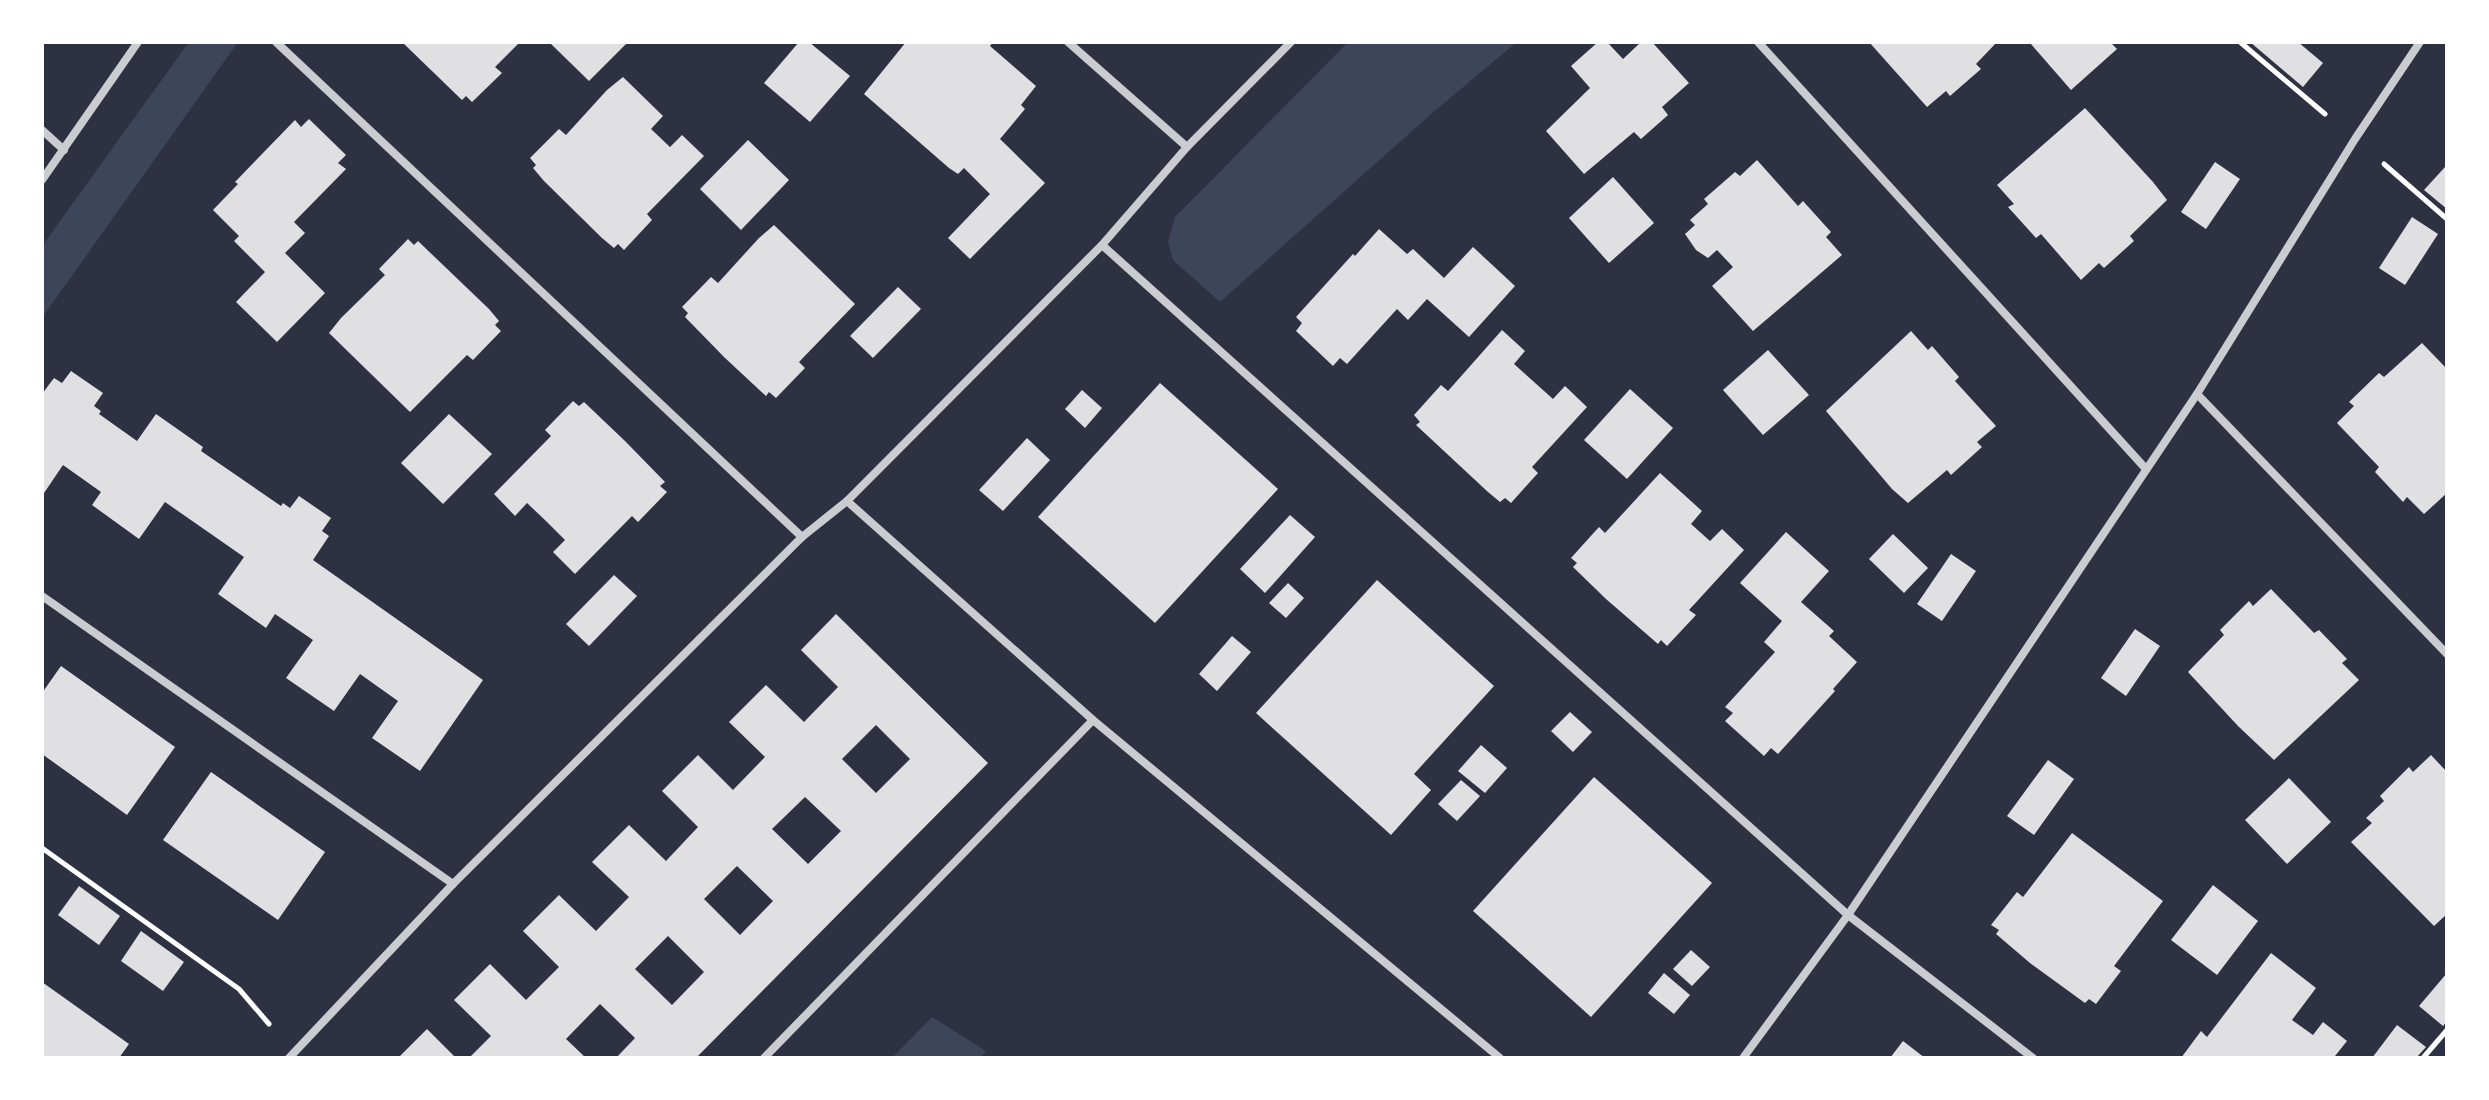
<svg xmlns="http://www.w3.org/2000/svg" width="2489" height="1100" font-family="'Sofia Sans Condensed',sans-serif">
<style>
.green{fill:#3c4559}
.building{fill:#e0e0e3;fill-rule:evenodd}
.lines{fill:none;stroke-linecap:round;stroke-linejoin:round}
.path{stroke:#fff;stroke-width:5}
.minor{stroke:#caccd0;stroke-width:8}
</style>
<rect width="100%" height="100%" fill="#2d3142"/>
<!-- green -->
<g class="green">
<polygon points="189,42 238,42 42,318 42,246"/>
<polygon points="1348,42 1517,42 1430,115 1220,302 1173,260 1168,242 1175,217"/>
<polygon points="932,1017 986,1051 980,1058 892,1058"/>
</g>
<!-- building -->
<g class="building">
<polygon points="402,42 520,42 495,67 502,73 472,102 466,96 462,100"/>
<polygon points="549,42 628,42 589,81"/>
<polygon points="799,42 809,42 850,76 810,122 764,83"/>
<polygon points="906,42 993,42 990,46 1036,86 1021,105 1025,109 1000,139 1045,183 970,259 948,238 990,194 964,168 958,174 949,168 864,94"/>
<polygon points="1598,42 1607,42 1623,59 1641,42 1652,42 1689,83 1662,107 1668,115 1641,139 1634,132 1584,174 1546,131 1590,88 1571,66"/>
<polygon points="1869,42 1997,42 1976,64 1981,69 1950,96 1946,91 1927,107"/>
<polygon points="2034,42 2110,42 2117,49 2071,90 2031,44"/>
<polygon points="2250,42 2298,42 2323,63 2303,87"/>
<polygon points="623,77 663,116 651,129 670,147 682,135 704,156 647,214 652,220 624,250 618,244 614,248 602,238 544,181 533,168 536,165 530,158 559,129 566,135 607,90"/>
<polygon points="2085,108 2153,182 2167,200 2130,236 2134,241 2104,268 2099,263 2081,280 2041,234 2036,238 2008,207 2014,204 1997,185"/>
<polygon points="309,119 346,155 338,163 346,169 294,222 305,233 285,253 325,293 277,342 236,302 265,272 234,241 239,236 213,210 238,184 235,182 295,120 301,127"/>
<polygon points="748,140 789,180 741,230 700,189"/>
<polygon points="1757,160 1798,206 1803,201 1831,232 1826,237 1842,255 1753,331 1712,286 1733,267 1717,250 1708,258 1696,250 1685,234 1695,225 1690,220 1708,204 1704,199 1735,172 1740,176"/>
<polygon points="2215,162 2240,179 2206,229 2181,212"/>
<polygon points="2445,167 2447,168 2447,209 2424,190"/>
<polygon points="1613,177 1654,223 1609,263 1569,218"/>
<polygon points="2412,217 2438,234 2405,285 2379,268"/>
<polygon points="774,225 855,304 799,362 805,368 776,398 769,392 766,396 724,357 685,317 688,313 682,307 711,277 718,283 759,238"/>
<polygon points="1379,229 1407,254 1413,249 1444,278 1473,247 1515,286 1469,337 1427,299 1408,320 1397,309 1347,364 1340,358 1333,366 1296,331 1302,323 1296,317 1353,254 1355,256"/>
<polygon points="408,239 414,245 418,241 489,309 499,321 495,325 501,331 473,360 467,355 410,412 329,333 341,318 385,275 379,269"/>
<polygon points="898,287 921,309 873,358 850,336"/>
<polygon points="1502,330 1525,351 1514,364 1553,399 1565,386 1587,407 1532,467 1538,473 1511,503 1505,498 1500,502 1488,492 1416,425 1420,422 1414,415 1441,385 1448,391"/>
<polygon points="1911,331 1928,350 1932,346 1959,377 1955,381 1996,426 1977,442 1982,447 1951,475 1947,470 1908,503 1892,489 1826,411"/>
<polygon points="2422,343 2447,369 2447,493 2424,514 2407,497 2403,502 2375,472 2379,467 2337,423 2354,406 2349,402 2379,373 2384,377"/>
<polygon points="1768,350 1809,395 1763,435 1723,390"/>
<polygon points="71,371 103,393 94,406 101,411 99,414 137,441 156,414 203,447 201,451 281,506 283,503 290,508 299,496 331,518 322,531 329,536 313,560 483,680 420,771 372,738 398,701 360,674 334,711 286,678 313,640 275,614 266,628 218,594 244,557 165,502 139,539 92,505 101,492 63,465 42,496 42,394 54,378 62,383"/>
<polygon points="1160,383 1278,489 1155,623 1038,517"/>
<polygon points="1630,389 1673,428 1627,479 1584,440"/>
<polygon points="1082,390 1102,408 1085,428 1065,409"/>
<polygon points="573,401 579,406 584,402 625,441 665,482 660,486 667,492 638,522 632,516 575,574 553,552 565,540 546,521 527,503 515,516 494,494 551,436 545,430"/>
<polygon points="449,414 492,454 443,504 401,463"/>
<polygon points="1027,438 1050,460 1003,511 979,490"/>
<polygon points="1660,473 1702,511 1691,524 1710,541 1722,529 1744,550 1689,610 1696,615 1667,646 1661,640 1658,644 1606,599 1573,567 1577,563 1571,558 1599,527 1605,533"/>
<polygon points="1290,515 1315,537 1265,593 1240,569"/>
<polygon points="1786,532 1829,571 1801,602 1834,631 1829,636 1857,662 1833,689 1835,691 1778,754 1771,748 1764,756 1725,721 1733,713 1725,707 1775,652 1764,642 1782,621 1740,583"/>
<polygon points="1893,534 1928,568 1904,593 1869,559"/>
<polygon points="1951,554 1976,571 1942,621 1917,604"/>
<polygon points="614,575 637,596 589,646 566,624"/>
<polygon points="1377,580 1494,686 1414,774 1431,790 1391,835 1256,713"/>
<polygon points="1288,583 1304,598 1286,618 1269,603"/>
<polygon points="2271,589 2314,633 2319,630 2347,659 2342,663 2359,680 2274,760 2238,726 2188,672 2224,635 2220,630 2249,601 2253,606"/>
<path d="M836,614l152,149 -292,295h-80l19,-20 -35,-34 -34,35 20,19h-117l22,-22 -37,-36 36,-36 36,36 33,-33 -36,-36 36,-36 37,36 33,-34 -37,-35 37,-37 37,36 32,-34 -36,-36 36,-36 35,35 32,-33 -36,-35 37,-37 38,37 34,-35 -37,-37zM876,725l34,34 -34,34 -34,-34zM805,797l36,34 -33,33 -36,-35zM737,866l36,35 -33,34 -36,-36zM668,936l36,36 -32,33 -37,-36z"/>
<polygon points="2135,629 2160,646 2126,696 2101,678"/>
<polygon points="1232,636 1251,652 1217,691 1199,674"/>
<polygon points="61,666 175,747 127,815 42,754 42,693"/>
<polygon points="1570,712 1592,732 1573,752 1551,731"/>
<polygon points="1481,745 1507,768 1485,793 1458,771"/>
<polygon points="2431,755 2447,772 2447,914 2434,926 2351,842 2372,823 2366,818 2384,801 2380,796 2409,767 2413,772"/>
<polygon points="2048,760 2074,779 2034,835 2007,816"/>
<polygon points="211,772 325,852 278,920 163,840"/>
<polygon points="1594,777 1712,883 1591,1017 1473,911"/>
<polygon points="2289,778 2331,822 2287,864 2245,820"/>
<polygon points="1461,780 1480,796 1457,821 1438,804"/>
<polygon points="2072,833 2163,901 2114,966 2121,971 2096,1004 2089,999 2085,1003 2030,963 1996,934 1999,930 1991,925 2017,892 2023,897"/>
<polygon points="2213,885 2258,921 2217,975 2171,940"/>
<polygon points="79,886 120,916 99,945 58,915"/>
<polygon points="141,931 184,962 163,991 121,961"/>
<polygon points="1691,950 1710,967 1692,986 1673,969"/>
<polygon points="2271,953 2316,988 2292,1020 2313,1035 2323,1022 2347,1041 2335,1056 2338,1058 2181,1058 2201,1031 2207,1037"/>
<polygon points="1664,973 1690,995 1674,1014 1648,993"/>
<polygon points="2447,973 2447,1021 2443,1026 2419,1006"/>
<polygon points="42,982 129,1044 119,1058 42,1058"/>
<polygon points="2397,1025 2426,1047 2416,1058 2372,1058"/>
<polygon points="427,1029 456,1058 398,1058"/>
<polygon points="1903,1041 1925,1058 1890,1058"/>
</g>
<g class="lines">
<!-- path -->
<g class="path">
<polyline points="2240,42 2325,114"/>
<polyline points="2384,164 2447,219"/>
<polyline points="42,848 239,989 269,1024"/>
<polyline points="2423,1058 2447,1030"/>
</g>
<!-- minor -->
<g class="minor">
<polyline points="276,42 802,537"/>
<polyline points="1068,42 1187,147"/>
<polyline points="1758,42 2146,469"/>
<polyline points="42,130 64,150"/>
<polyline points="42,180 138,42"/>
<polyline points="1102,245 1848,915 2033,1058"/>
<polyline points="2197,394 2447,654"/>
<polyline points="847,501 1093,720 1500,1058"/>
<polyline points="42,596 453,884"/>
<polyline points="289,1058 453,884 802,537 847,501 1102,245 1187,147 1291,42"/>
<polyline points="764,1058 1093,720"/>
<polyline points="1743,1058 1848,915 2197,394 2355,139 2420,42"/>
</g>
</g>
<!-- border -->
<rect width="2489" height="1100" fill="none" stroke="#ffffff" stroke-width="88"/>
</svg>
